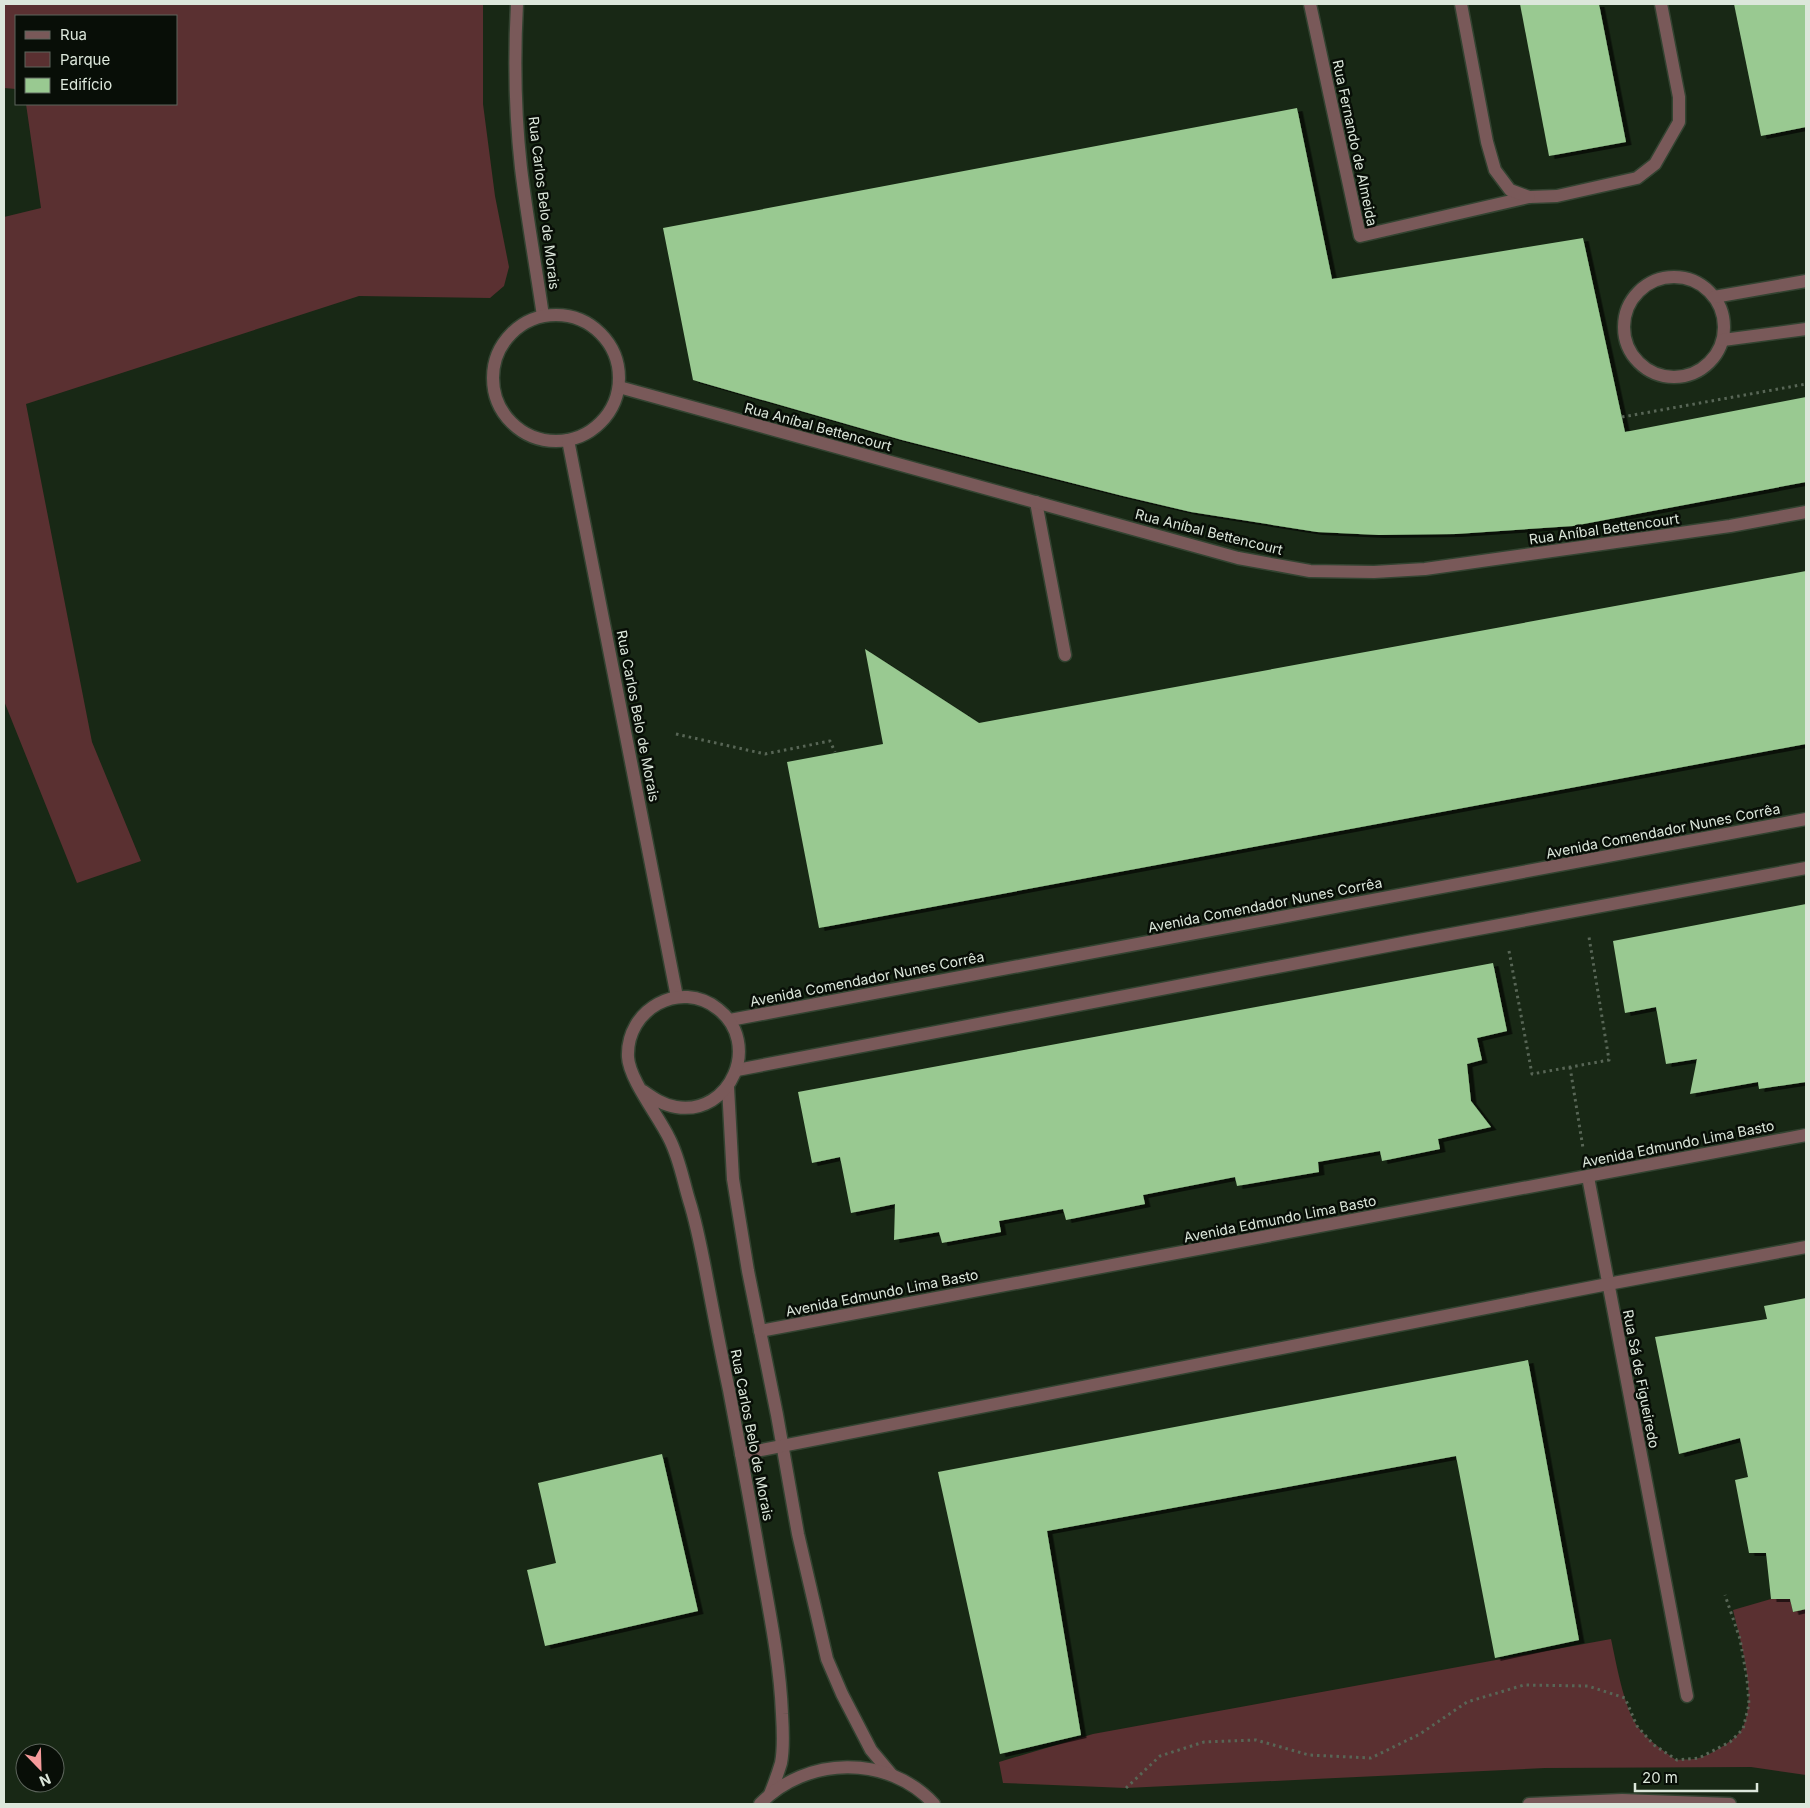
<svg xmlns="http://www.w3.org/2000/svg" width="1810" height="1808" font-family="Inter,sans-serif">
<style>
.green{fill:#5a3031}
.building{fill:#99c991;filter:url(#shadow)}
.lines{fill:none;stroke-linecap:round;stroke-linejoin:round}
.service-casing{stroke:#334331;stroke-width:15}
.minor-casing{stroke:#334331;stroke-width:15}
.tertiary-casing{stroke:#334331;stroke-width:15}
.path{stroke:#586656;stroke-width:3;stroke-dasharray:2.5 4;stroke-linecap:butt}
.service{stroke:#795959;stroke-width:12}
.minor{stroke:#795959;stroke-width:12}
.tertiary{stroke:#795959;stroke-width:12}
.labels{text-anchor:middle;stroke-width:5;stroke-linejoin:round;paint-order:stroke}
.street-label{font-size:14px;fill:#dce7db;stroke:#080e07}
</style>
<defs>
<filter id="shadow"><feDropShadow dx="5.5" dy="3" stdDeviation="0" flood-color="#0009"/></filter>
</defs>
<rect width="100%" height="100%" fill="#182815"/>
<!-- green -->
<g class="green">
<polygon points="4,4 483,4 483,104 495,196 509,267 504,286 490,298 359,296 26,404 92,742 141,861 77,883 4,701 4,217 41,208 26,104 176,104 176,16 16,16 16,89 4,88"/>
<path d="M1771,1599h19l3,13 13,-3v166l-55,-8 -206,1 -419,20 -123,-5 -4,-21 94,-28 518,-95c5,23 13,70 27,88 11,14 24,23 38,33 8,-1 17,0 23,-2 13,-4 39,-19 44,-31 14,-33 -2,-83 -10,-117z"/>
</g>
<!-- building -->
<g class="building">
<polygon points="1520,4 1599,4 1626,142 1549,156"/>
<polygon points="1734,4 1806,4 1806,127 1761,136"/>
<polygon points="1297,108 1332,279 1583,238 1625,432 1806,397 1806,482 1573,526 1456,534 1379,535 1317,532 1191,512 1123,496 902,440 693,380 663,228"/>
<polygon points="1806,571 1806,744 819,928 787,762 883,744 865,649 979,723"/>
<polygon points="1806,904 1806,1082 1759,1089 1758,1082 1690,1094 1697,1059 1666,1064 1656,1007 1625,1013 1613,941"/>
<polygon points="1493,963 1507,1031 1477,1038 1482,1060 1467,1064 1471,1101 1491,1127 1438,1139 1440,1149 1382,1161 1380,1151 1318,1162 1319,1172 1237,1186 1235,1177 1143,1195 1145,1204 1066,1220 1063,1209 999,1221 1001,1232 942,1243 939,1232 894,1240 895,1204 851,1213 840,1157 812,1163 798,1092"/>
<polygon points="1806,1298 1806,1609 1793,1612 1790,1599 1771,1599 1766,1553 1749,1553 1735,1480 1748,1477 1740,1438 1679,1454 1655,1337 1767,1319 1764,1306"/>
<polygon points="1528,1360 1579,1640 1495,1658 1456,1456 1047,1531 1081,1735 1000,1754 938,1472"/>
<polygon points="662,1454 698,1611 545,1646 527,1570 556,1563 538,1483"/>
</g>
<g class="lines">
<!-- service casing -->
<g class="service-casing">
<polyline id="service" points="1036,502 1065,655"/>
</g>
<!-- minor casing -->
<g class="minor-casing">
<g id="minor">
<path d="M517,4c-3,55 -2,110 4,164 6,50 15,99 22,148"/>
<polyline points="1310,4 1360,236 1529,197 1557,196 1637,178 1655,164 1679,122 1679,97 1661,4"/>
<polyline points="1461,4 1487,142 1495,170 1510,190 1529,197"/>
<circle cx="1674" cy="327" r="50"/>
<polyline points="1714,297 1806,281"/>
<circle cx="556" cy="378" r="63"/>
<polyline points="1723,340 1806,329"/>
<polyline points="619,387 1238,558 1310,571 1374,572 1425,569 1730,526 1806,512"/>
<polyline points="568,440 677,997"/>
<polyline points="730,1020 1806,819"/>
<polyline points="737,1070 1408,942 1806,868"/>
<polyline points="728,1087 733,1179 748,1271 777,1415 798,1534 827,1659 842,1694 871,1750 892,1775"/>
<path d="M643,1091c10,7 20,14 33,16 55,9 86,-64 42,-98 -38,-30 -92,0 -90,48 1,22 31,60 41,81 10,19 14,42 20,62 8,25 13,52 18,79 7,37 14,74 22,111 11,58 22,117 32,175 9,50 19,99 21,149 1,16 2,34 -1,49 -3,10 -7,21 -11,31"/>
<polyline points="1588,1177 1687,1696"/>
<polyline points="760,1331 1806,1135"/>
<polyline points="741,1454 1608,1284 1806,1247"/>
</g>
</g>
<!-- tertiary casing -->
<g class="tertiary-casing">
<g id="tertiary">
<path d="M760,1804c46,-48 128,-50 174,0"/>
<polyline points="1529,1804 1622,1800 1730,1804"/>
</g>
</g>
<!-- path -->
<g class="path">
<polyline points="1622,417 1806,384"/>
<polyline points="676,734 765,754 830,741 835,752"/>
<polyline points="1509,951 1532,1074 1609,1060 1589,937"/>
<polyline points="1570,1067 1583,1148"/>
<polyline points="1126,1788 1160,1756 1204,1742 1256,1740 1309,1755 1371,1758 1420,1734 1467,1702 1524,1685 1588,1686 1625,1698 1637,1726 1654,1745 1677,1760 1699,1758 1730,1742 1743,1729 1749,1704 1747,1679 1740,1639 1725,1595"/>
</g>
<!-- service -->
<use href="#service" class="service"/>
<!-- minor -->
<use href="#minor" class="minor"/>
<!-- tertiary -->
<use href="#tertiary" class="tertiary"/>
</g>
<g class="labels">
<!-- street labels -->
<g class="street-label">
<text transform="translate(1355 143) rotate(78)" y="5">Rua Fernando de Almeida</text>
<text transform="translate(544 203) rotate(83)" y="5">Rua Carlos Belo de Morais</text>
<text transform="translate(818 427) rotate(15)" y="5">Rua Aníbal Bettencourt</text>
<text transform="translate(1604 529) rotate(-8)" y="5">Rua Aníbal Bettencourt</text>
<text transform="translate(1209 532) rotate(14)" y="5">Rua Aníbal Bettencourt</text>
<text transform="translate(638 716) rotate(79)" y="5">Rua Carlos Belo de Morais</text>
<text transform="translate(1663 831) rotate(-11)" y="5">Avenida Comendador Nunes Corrêa</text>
<text transform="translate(1265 905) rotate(-11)" y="5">Avenida Comendador Nunes Corrêa</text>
<text transform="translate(867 979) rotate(-11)" y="5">Avenida Comendador Nunes Corrêa</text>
<text transform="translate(1678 1144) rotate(-11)" y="5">Avenida Edmundo Lima Basto</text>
<text transform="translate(1280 1219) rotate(-11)" y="5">Avenida Edmundo Lima Basto</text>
<text transform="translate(882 1293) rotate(-11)" y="5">Avenida Edmundo Lima Basto</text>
<text transform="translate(1641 1379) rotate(79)" y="5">Rua Sá de Figueiredo</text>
<text transform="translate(752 1435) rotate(79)" y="5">Rua Carlos Belo de Morais</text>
</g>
</g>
<!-- border -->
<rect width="1810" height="1808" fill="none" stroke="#dce7db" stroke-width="10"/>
<!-- legend -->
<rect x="15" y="15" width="162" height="90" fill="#080e07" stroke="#5d655c"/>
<rect x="25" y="31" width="25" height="8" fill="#795959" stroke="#5d655c"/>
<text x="60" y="40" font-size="15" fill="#dce7db">Rua</text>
<rect x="25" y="52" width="25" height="15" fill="#5a3031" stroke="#5d655c"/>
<text x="60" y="65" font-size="15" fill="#dce7db">Parque</text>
<rect x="25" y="78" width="25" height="15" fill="#99c991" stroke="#5d655c"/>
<text x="60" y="90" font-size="15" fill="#dce7db">Edifício</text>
<!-- north arrow -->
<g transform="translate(40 1768) rotate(157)"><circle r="24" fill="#080e07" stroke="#5d655c"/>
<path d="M0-4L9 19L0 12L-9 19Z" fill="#f59b9b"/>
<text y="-8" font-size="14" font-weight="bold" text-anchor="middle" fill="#dce7db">N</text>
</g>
<!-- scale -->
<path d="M1635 1783v8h122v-8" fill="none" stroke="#dce7db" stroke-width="2.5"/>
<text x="1642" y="1783" font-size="15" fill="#dce7db" stroke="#080e07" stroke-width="4" paint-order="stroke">20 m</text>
</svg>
